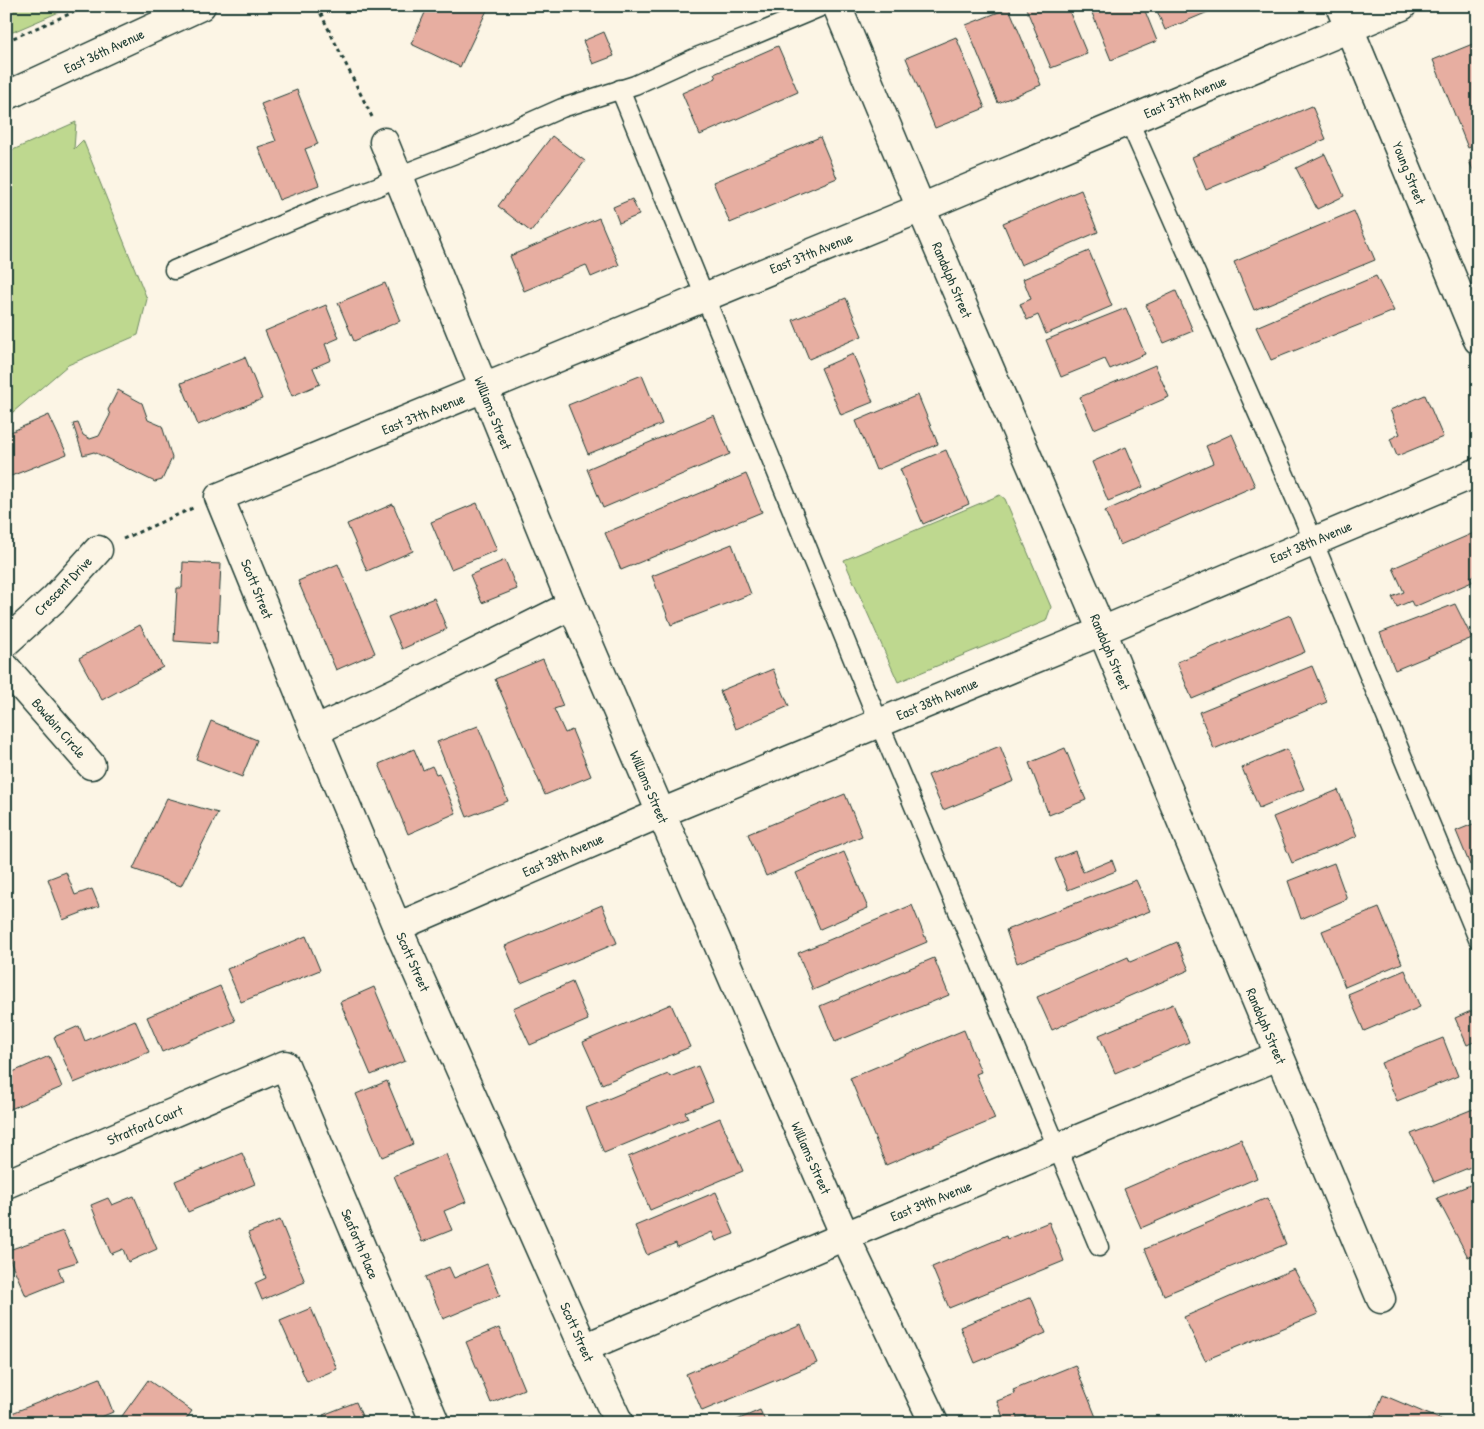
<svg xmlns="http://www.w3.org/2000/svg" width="1484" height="1429" font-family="'Patrick Hand',sans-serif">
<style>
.green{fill:#bed88f;stroke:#6e8a62}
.building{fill:#e7aea1;stroke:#1f3d34}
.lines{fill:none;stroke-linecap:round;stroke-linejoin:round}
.service-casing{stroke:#1f3d34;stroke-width:21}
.minor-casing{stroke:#1f3d34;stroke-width:31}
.secondary-casing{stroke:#1f3d34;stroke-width:31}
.path{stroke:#1f3d34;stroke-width:3;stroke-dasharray:4 4;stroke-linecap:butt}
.service{stroke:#fcf5e5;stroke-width:18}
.minor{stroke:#fcf5e5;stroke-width:28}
.secondary{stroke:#fcf5e5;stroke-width:28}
.labels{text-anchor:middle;stroke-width:4;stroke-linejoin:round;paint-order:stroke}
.street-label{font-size:14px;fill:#1f3d34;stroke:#fcf5e5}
</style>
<rect width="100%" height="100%" fill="#fcf5e5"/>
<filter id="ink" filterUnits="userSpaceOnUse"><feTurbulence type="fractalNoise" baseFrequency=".02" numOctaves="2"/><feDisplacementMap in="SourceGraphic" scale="10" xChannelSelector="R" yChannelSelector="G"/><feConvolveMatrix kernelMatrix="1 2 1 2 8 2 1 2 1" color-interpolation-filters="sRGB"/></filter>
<g filter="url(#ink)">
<!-- green -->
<g class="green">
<polygon points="6,6 73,6 6,35"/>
<polygon points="76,122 74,149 83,140 147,299 138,335 68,365 6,418 6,153"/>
<polygon points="1000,495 1005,499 1051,607 1046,621 898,682 844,560"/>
</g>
<!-- building -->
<g class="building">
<polygon points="428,6 489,6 460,67 411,44"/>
<polygon points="1025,6 1067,6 1087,54 1051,68"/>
<polygon points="1108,6 1143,6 1157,41 1111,60 1092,13"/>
<polygon points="1155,6 1214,6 1215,9 1165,30"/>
<polygon points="1009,8 1041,85 998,103 966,25"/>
<polygon points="604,32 614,56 593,64 583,41"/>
<polygon points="956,37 985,108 935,128 906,58"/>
<polygon points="1475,43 1478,49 1478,144 1468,148 1433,60"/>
<polygon points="778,46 798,92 700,135 682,93 716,78 714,74"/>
<polygon points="297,90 318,144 305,149 319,185 279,200 258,147 276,141 261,104"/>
<polygon points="1312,106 1326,139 1206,190 1192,157"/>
<polygon points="552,136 585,161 531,232 498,206"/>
<polygon points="820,137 837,178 730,223 713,182"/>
<polygon points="1325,154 1344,196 1317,209 1296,168"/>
<polygon points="1478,158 1478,181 1469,161"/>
<polygon points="1081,190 1098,232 1021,265 1003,223"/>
<polygon points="632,199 639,215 619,223 613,207"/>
<polygon points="1354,211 1375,260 1254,310 1234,262"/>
<polygon points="599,218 619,265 591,277 586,265 524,291 510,256"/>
<polygon points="1089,251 1112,306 1046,334 1038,315 1027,320 1020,304 1031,299 1023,279"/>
<polygon points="1376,276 1394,311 1271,360 1256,327"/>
<polygon points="385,283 400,321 354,341 338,303"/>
<polygon points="1176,291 1193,331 1164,343 1146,305"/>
<polygon points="846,298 862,336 809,359 793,320"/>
<polygon points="326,305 339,338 325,344 331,360 313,368 320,384 292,396 265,331"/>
<polygon points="1126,308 1145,354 1110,369 1105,359 1061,377 1046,340"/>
<polygon points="853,354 873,402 841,415 821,368"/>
<polygon points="245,357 262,399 198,425 181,383"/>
<polygon points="1155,365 1169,397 1094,429 1080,397"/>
<polygon points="642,375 662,424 588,454 568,405"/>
<polygon points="118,390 142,403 148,420 162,426 172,458 162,480 155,482 94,452 83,455 73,424 78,423 83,435 90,439 99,436 110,415 108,410"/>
<polygon points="918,395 938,444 876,470 856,421"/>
<polygon points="1425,395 1443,437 1397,456 1390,439 1400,434 1390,410"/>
<polygon points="49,415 67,454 6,478 6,434"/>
<polygon points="714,415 730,454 603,508 587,469"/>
<polygon points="1232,434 1255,486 1120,545 1105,511 1213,463 1206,446"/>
<polygon points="1126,447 1143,487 1108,501 1092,462"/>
<polygon points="946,450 969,504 923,524 900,469"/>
<polygon points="746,474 762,512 621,570 605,533"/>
<polygon points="477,503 497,550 451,569 431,522"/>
<polygon points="393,504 413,551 367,571 347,524"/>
<polygon points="1476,532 1478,535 1478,574 1470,577 1472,582 1414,607 1411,601 1397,607 1392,597 1404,592 1393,568"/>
<polygon points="732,544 751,594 671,625 652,576"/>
<polygon points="505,560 517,589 482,603 470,575"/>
<polygon points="183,562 221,564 217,644 174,641 177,588 182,588"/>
<polygon points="338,564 375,653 336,670 298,581"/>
<polygon points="434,598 447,629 402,649 388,617"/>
<polygon points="1455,604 1472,638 1395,670 1380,633"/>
<polygon points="1290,615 1305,652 1192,699 1177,662"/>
<polygon points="140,625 163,667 102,700 79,658"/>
<polygon points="543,659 563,706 554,709 565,733 572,730 591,776 545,795 495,679"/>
<polygon points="1312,666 1327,702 1214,749 1199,712"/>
<polygon points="773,669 789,706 736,729 720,691"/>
<polygon points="211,721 257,740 242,777 196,759"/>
<polygon points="478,726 508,801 467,817 437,742"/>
<polygon points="1000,746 1014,781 943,810 928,775"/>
<polygon points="1065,748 1086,800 1049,815 1029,763"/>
<polygon points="414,749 423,770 432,766 436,774 439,773 456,813 408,834 379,764"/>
<polygon points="1287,749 1304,789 1259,808 1242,768"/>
<polygon points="1338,790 1357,836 1292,863 1273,817"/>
<polygon points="845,794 862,836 766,876 748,834"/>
<polygon points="167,798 218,813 181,886 133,869"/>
<polygon points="1478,822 1478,862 1470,865 1456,831"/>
<polygon points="1075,851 1083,872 1112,860 1116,871 1068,890 1055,859"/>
<polygon points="844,852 868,908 820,929 796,873"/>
<polygon points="1334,863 1347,899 1301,919 1288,881"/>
<polygon points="66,872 75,895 92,889 99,906 63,920 48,879"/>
<polygon points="1136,880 1150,911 1017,963 1006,930"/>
<polygon points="602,905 617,943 521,983 505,946"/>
<polygon points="912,905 927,942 813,990 798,953"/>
<polygon points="1379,908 1402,963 1345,987 1322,931"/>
<polygon points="306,936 320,970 241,1002 227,969"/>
<polygon points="1177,942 1189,970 1052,1030 1037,997 1128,957 1130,962"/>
<polygon points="934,958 949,995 835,1042 820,1006"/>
<polygon points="1405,970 1420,1007 1364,1031 1348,994"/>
<polygon points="572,982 588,1020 530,1045 513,1008"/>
<polygon points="220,986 235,1021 162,1052 147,1017"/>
<polygon points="374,987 405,1061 371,1075 340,1002"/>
<polygon points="671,1004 690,1047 602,1084 583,1042"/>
<polygon points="1173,1004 1189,1042 1115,1073 1099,1035"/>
<polygon points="1478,1008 1478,1040 1467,1045 1455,1018"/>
<polygon points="135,1020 149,1052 74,1083 54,1037 79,1026 85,1041"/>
<polygon points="964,1030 981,1072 976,1074 995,1119 886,1165 850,1078"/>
<polygon points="1443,1038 1458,1076 1397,1101 1381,1063"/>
<polygon points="49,1056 62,1087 6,1111 6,1075"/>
<polygon points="698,1066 713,1101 685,1112 688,1118 604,1153 586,1108 668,1074 670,1077"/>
<polygon points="387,1081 413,1144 382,1157 356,1094"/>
<polygon points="1473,1109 1478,1118 1478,1164 1434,1182 1411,1134"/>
<polygon points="720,1118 743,1171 650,1210 628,1157"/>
<polygon points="1241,1139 1257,1178 1141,1228 1124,1189"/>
<polygon points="242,1153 255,1184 188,1212 175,1181"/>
<polygon points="446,1154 466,1202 444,1211 452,1230 422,1242 394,1176"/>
<polygon points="1478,1182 1478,1253 1468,1257 1437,1198"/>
<polygon points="716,1192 734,1234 716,1241 712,1232 677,1247 676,1243 647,1255 635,1226"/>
<polygon points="134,1196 157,1249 128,1262 123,1249 111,1254 91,1205 108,1198 112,1205"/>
<polygon points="1267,1198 1286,1244 1164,1295 1145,1249"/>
<polygon points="280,1220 305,1282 262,1300 255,1283 266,1278 248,1233"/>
<polygon points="1049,1222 1064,1261 949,1308 932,1267 1006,1236 1007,1239"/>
<polygon points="63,1231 77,1262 58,1268 63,1281 26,1296 6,1251"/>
<polygon points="487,1264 500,1295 443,1319 425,1277 449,1267 454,1278"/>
<polygon points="1294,1269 1318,1314 1205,1360 1184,1317"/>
<polygon points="1031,1297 1046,1333 975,1363 960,1327"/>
<polygon points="311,1308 337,1369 307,1382 280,1321"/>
<polygon points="801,1325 817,1363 702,1411 686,1374"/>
<polygon points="499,1328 524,1389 491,1403 466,1342"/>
<polygon points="1075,1365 1098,1422 1072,1423 1069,1415 1049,1423 1027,1423 1024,1416 1005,1423 997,1401 1015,1394 1013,1390"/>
<polygon points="100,1378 113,1412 87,1423 16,1423 12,1413"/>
<polygon points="148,1380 192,1411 184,1422 186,1423 117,1423"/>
<polygon points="1383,1395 1449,1423 1367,1423 1371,1415 1374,1417"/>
<polygon points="356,1402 365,1423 326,1423 323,1415"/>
<polygon points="760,1410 766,1423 730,1423"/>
<polygon points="529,1418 531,1423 517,1423"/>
</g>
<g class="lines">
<!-- service casing -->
<g class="service-casing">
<g id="service">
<polyline points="620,89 879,723 1099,1247"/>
<polyline points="1129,121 1302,514 1478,939"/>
<polyline points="174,270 323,207 379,186 398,176 481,144 562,108 635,85 699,56 754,35 823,6"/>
</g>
</g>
<!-- minor casing -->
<g class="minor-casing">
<g id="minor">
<polyline points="837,6 921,208 1102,631 1381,1299"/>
<polyline points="1340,6 1478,340"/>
<polyline points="384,142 572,605 661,813 845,1236 934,1423"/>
<polyline points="6,642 54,599 98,550"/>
<polyline points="6,668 91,765"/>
<polyline points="315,731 409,686 572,605"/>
<polyline points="397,927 661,813 1102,631 1478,472"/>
<polyline points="6,1184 285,1065 435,1423"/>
<polyline points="584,1348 845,1236 1278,1056"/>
<polyline points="619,1423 584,1348 397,927 315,731 219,497 921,208 1402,6"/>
</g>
</g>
<!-- secondary casing -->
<g class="secondary-casing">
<polyline id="secondary" points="6,96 201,6"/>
</g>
<!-- path -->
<g class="path">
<polyline points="317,6 372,117"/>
<polyline points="6,41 88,6"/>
<polyline points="123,539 193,508"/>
</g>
<!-- service -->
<use href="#service" class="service"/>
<!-- minor -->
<use href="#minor" class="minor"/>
<!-- secondary -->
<use href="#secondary" class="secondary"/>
</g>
</g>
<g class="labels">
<!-- street labels -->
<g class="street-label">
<text transform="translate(104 51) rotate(-25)" y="5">East 36th Avenue</text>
<text transform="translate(1185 97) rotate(-23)" y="5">East 37th Avenue</text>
<text transform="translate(1409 173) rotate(68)" y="5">Young Street</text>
<text transform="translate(811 253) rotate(-22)" y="5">East 37th Avenue</text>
<text transform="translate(952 280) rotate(67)" y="5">Randolph Street</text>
<text transform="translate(493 413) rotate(68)" y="5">Williams Street</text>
<text transform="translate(423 414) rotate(-22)" y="5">East 37th Avenue</text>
<text transform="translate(1311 542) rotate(-23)" y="5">East 38th Avenue</text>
<text transform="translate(63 586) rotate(-46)" y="5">Crescent Drive</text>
<text transform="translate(257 589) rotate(68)" y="5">Scott Street</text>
<text transform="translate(1110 652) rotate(67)" y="5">Randolph Street</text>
<text transform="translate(937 699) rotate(-23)" y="5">East 38th Avenue</text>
<text transform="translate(59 728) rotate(49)" y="5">Bowdoin Circle</text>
<text transform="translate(649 787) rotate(67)" y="5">Williams Street</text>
<text transform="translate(563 855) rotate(-24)" y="5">East 38th Avenue</text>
<text transform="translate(413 962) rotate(66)" y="5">Scott Street</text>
<text transform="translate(1266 1026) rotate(67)" y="5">Randolph Street</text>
<text transform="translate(145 1125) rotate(-23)" y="5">Stratford Court</text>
<text transform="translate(811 1158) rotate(66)" y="5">Williams Street</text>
<text transform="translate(931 1201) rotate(-22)" y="5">East 39th Avenue</text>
<text transform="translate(360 1244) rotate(67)" y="5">Seaforth Place</text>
<text transform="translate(577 1332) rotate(66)" y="5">Scott Street</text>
</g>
</g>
<!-- margin -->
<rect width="1484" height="1429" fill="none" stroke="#fcf5e5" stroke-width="25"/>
<rect x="12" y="12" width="1459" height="1404" fill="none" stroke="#1f3d34" stroke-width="2" filter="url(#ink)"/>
</svg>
